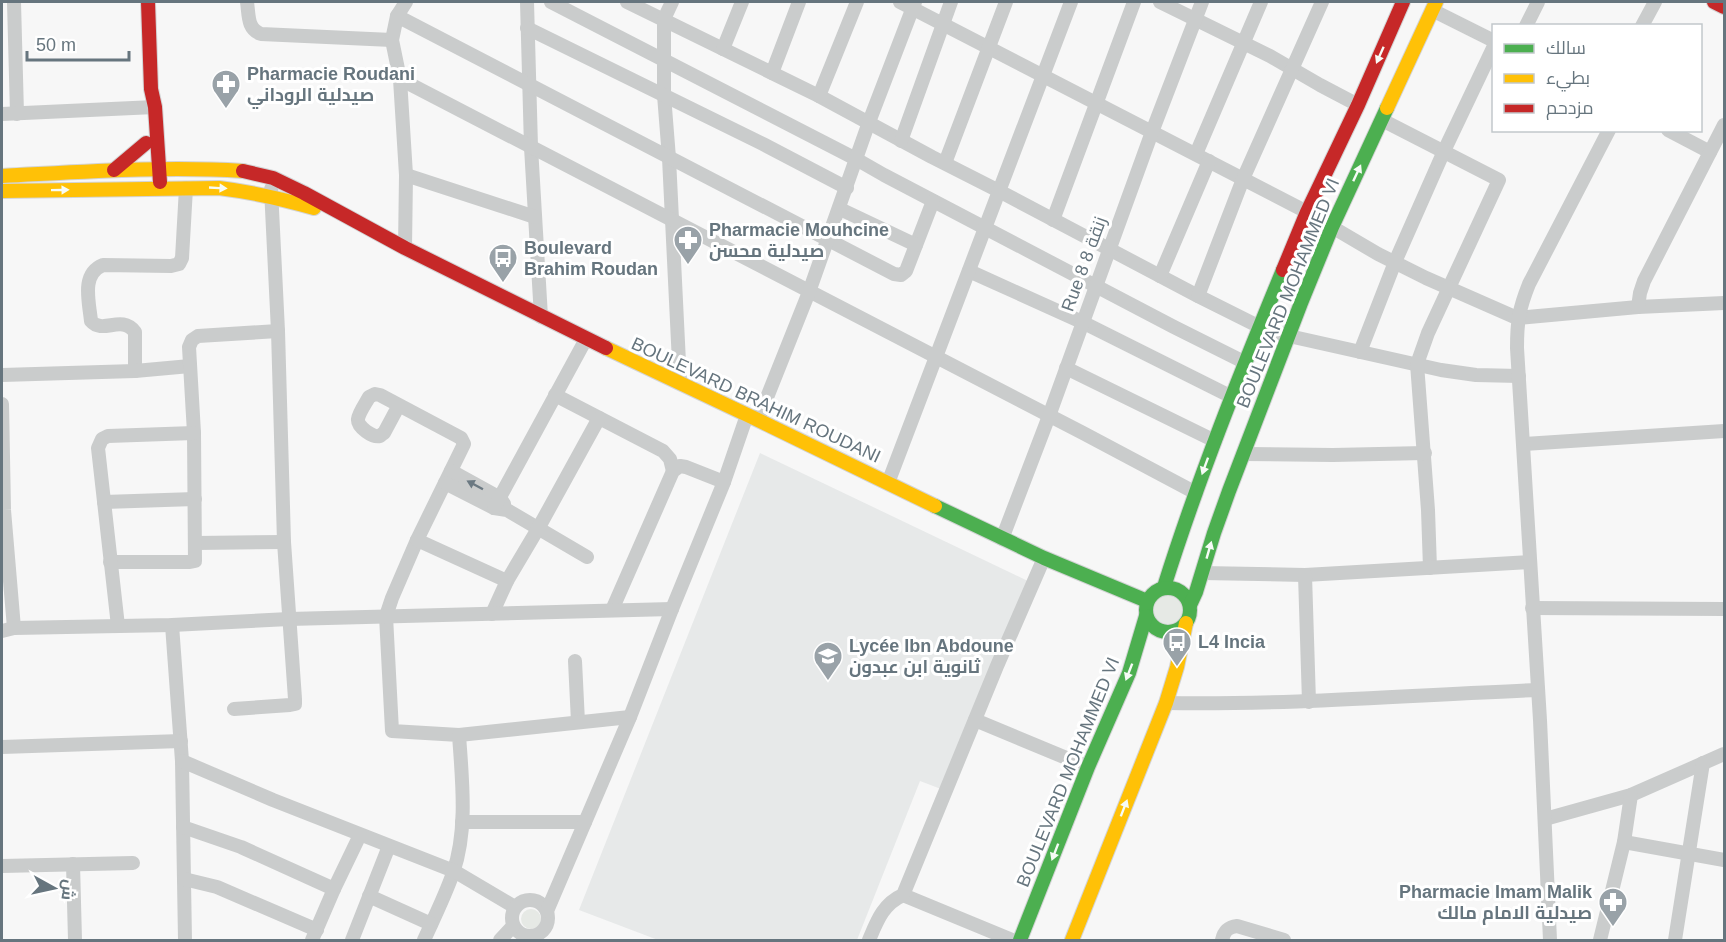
<svg xmlns="http://www.w3.org/2000/svg" width="1726" height="942" font-family="Helvetica,Cairo,sans-serif">
<style>
.built{fill:#e7e9e9}
.green{fill:#e6e9e5}
.lines{fill:none;stroke-linecap:round;stroke-linejoin:round}
.fast-casing{stroke:#d3d4d5;stroke-width:16}
.slow-casing{stroke:#d3d4d5;stroke-width:16}
.jam-casing{stroke:#d3d4d5;stroke-width:16}
.street{stroke:#cacccc;stroke-width:14}
.fast{stroke:#4caf50;stroke-width:14}
.slow{stroke:#ffc107;stroke-width:14}
.jam{stroke:#c62828;stroke-width:14}
.oneway{fill:#f6fbf6}
.oneway2{fill:#6b7982}
.labels{text-anchor:middle;stroke-width:6;stroke-linejoin:round;paint-order:stroke}
.poi-label{font-size:18px;font-weight:bold;fill:#66757e;stroke:#fff;text-anchor:start}
.street-label{font-size:18px;fill:#66757e;stroke:#fff}
</style>
<rect width="100%" height="100%" fill="#f7f7f7"/>
<!-- built -->
<polygon class="built" points="760,453 1028,581 941,789 920,781 857,940 658,940 579,910"/>
<!-- green -->
<g class="green">
<circle cx="1169" cy="611" r="17"/>
<circle cx="531" cy="919" r="10"/>
</g>
<g class="lines">
<!-- fast casing -->
<g class="fast-casing">
<g id="fast">
<polyline points="935,506 1044,558 1147,601"/>
<path d="M1164,587c34,-108 76,-213 119,-317"/>
<circle cx="1168" cy="610" r="22"/>
<polyline points="1190,605 1196,592 1214,533 1229,491 1301,303 1332,227 1387,108"/>
<polyline points="1020,940 1088,767 1129,673 1146,616"/>
</g>
</g>
<!-- slow casing -->
<g class="slow-casing">
<g id="slow">
<polyline points="1387,108 1436,2"/>
<path d="M2,176c80,-4 161,-10 241,-5"/>
<path d="M2,191l217,-3c33,4 63,11 95,20"/>
<polyline points="606,348 758,420 935,506"/>
<polyline points="1072,940 1166,703 1177,667 1186,623"/>
</g>
</g>
<!-- jam casing -->
<g class="jam-casing">
<g id="jam">
<polyline points="148,2 151,89 155,107 160,182"/>
<polyline points="1714,2 1724,7"/>
<polyline points="114,170 146,143"/>
<polyline points="243,171 273,178 304,193 405,248 606,348"/>
<polyline points="1283,270 1307,212 1358,105 1403,2"/>
</g>
</g>
<!-- street -->
<g class="street">
<polyline points="14,2 17,114"/>
<path d="M247,2c2,13 0,27 14,32l131,6"/>
<polyline points="527,2 531,147 541,317"/>
<polyline points="551,2 856,159 884,175 1174,327 1246,363"/>
<polyline points="627,2 819,96 932,157 999,191 1198,296 1260,327 1289,336 1441,370 1476,375 1519,376"/>
<polyline points="672,2 664,19 664,95 669,158 680,383"/>
<polyline points="900,2 1307,212"/>
<polyline points="1160,2 1270,56 1320,85 1358,105"/>
<polyline points="1432,10 1494,41"/>
<polyline points="397,16 894,274 901,275 906,271 933,201"/>
<polyline points="1526,26 1538,2"/>
<polyline points="1642,26 1655,2"/>
<polyline points="527,28 763,144 847,188"/>
<polyline points="723,49 742,2"/>
<polyline points="772,73 799,2"/>
<polyline points="400,79 1083,433 1196,493"/>
<polyline points="819,96 857,2"/>
<polyline points="2,114 155,107"/>
<polyline points="1382,120 1499,180 1428,333 1417,364 1428,510 1430,568"/>
<polyline points="1668,130 1710,152"/>
<polyline points="901,141 951,2"/>
<polyline points="1196,154 1261,2"/>
<polyline points="945,163 1006,2"/>
<polyline points="406,175 535,217"/>
<polyline points="840,209 916,245"/>
<polyline points="1053,220 1134,2"/>
<polyline points="1332,227 1378,254 1426,278 1517,318 1638,307 1724,303"/>
<polyline points="405,248 406,175 400,79 392,40 397,16 406,2"/>
<polyline points="969,271 1082,322 1232,397"/>
<polyline points="1160,276 1209,161"/>
<polyline points="1198,296 1243,179 1322,2"/>
<polyline points="1638,307 1640,293 1644,281 1724,125"/>
<polyline points="1360,352 1395,262 1444,151 1494,46"/>
<polyline points="1066,368 1215,441"/>
<path d="M135,371v-39c-14,-18 -32,3 -44,-11 -2,-20 -10,-47 12,-56l68,1 8,-2 3,-6 4,-70"/>
<polyline points="2,375 135,371 190,366"/>
<polyline points="555,395 663,451 670,459 673,471"/>
<polyline points="2,404 4,510 14,628"/>
<path d="M399,405l-15,28c-2,1 -3,2 -4,3 -7,2 -23,-9 -22,-17 1,-7 8,-16 11,-22l6,-3 5,1 81,43 3,6 -47,96 -25,58 -6,18 6,115 67,4c3,44 9,95 -6,138 -8,23 -19,45 -29,67"/>
<polyline points="758,420 809,292 869,122 915,2"/>
<polyline points="1524,444 1724,431"/>
<polyline points="1243,454 1333,455 1425,453"/>
<polyline points="451,471 500,498 504,504"/>
<polyline points="445,483 494,508 507,510 587,557"/>
<polyline points="888,483 1071,2"/>
<polyline points="104,502 195,499"/>
<polyline points="494,508 586,339"/>
<polyline points="1002,539 1049,416 1152,132 1202,2"/>
<polyline points="417,540 507,581"/>
<polyline points="196,543 284,542"/>
<polyline points="110,562 190,562 195,561 194,433 189,347 192,340 198,336 278,331"/>
<polyline points="1202,573 1305,575 1530,562"/>
<polyline points="1305,575 1309,702"/>
<polyline points="1532,608 1724,609"/>
<polyline points="612,610 673,471 680,466 686,467 724,482"/>
<polyline points="492,614 507,581 539,527 599,418"/>
<polyline points="172,625 182,761 185,940"/>
<polyline points="118,626 98,448 102,439 108,436 194,433"/>
<polyline points="2,631 14,628 172,625 289,619 672,609"/>
<polyline points="575,661 578,722"/>
<path d="M1166,703c124,2 248,-8 372,-13"/>
<polyline points="234,709 290,705 295,704 295,699 284,542 278,331 271,189"/>
<polyline points="975,720 1088,767"/>
<polyline points="459,735 630,717"/>
<polyline points="2,747 181,741"/>
<polyline points="182,761 273,800 454,871 515,907"/>
<polyline points="1545,819 1631,795 1724,754"/>
<polyline points="462,822 585,822"/>
<polyline points="183,827 241,847 334,889"/>
<polyline points="1624,842 1724,860"/>
<polyline points="73,864 75,940"/>
<polyline points="2,866 133,863"/>
<polyline points="184,879 217,887 317,930"/>
<polyline points="903,895 1012,940"/>
<polyline points="369,896 431,924"/>
<circle cx="530" cy="918" r="18"/>
<polyline points="547,911 630,717 672,609 724,482 747,415"/>
<polyline points="312,940 334,889 360,835"/>
<polyline points="352,940 389,846"/>
<polyline points="500,940 513,926"/>
<path d="M869,940c8,-19 14,-36 34,-45l94,-229 47,-108"/>
<path d="M1222,940c2,-9 6,-13 15,-14l47,14"/>
<path d="M1550,940l-10,-220 -23,-372c0,-27 2,-39 12,-64l80,-154"/>
<polyline points="1600,940 1624,842 1631,795"/>
<polyline points="1675,940 1703,763"/>
</g>
<!-- fast -->
<use href="#fast" class="fast"/>
<!-- slow -->
<use href="#slow" class="slow"/>
<!-- jam -->
<use href="#jam" class="jam"/>
</g>
<!-- one-way arrows -->
<defs><path id="oneway-solid" d="M-6-.8H1V-3.2L6.5 0L1 3.2V.8H-6Z" transform="scale(1.5)"/></defs>
<g class="oneway">
<use href="#oneway-solid" transform="translate(1380 55) rotate(114)"/>
<use href="#oneway-solid" transform="translate(1357 173) rotate(-65)"/>
<use href="#oneway-solid" transform="translate(218 188) rotate(3)"/>
<use href="#oneway-solid" transform="translate(60 190) rotate(-1)"/>
<use href="#oneway-solid" transform="translate(1205 466) rotate(110)"/>
<use href="#oneway-solid" transform="translate(1209 550) rotate(-74)"/>
<use href="#oneway-solid" transform="translate(1129 672) rotate(111)"/>
<use href="#oneway-solid" transform="translate(1124 808) rotate(-69)"/>
<use href="#oneway-solid" transform="translate(1055 852) rotate(111)"/>
</g>
<use class="oneway2" href="#oneway-solid" transform="translate(475 485) rotate(-152)"/>
<!-- icons -->
<defs>
<g id="pharmacy-pin" transform="scale(1.5)"><path d="M0 17L-7.5 6A9.5 9.5 0 1 1 7.5 6Z" fill="#99a2a8" stroke="#fff"/><path d="M-2-6h4v4h4v4h-4v4h-4v-4h-4v-4h4Z" fill="#fff"/></g>
<g id="bus-pin" transform="scale(1.5)"><path d="M0 17L-7.5 6A9.5 9.5 0 1 1 7.5 6Z" fill="#99a2a8" stroke="#fff"/><path d="M-5-6H5V4H4V6H2V4H-2V6H-4V4H-5ZM-3.5-4V0h7V-4ZM-3.5 1.2v1.5H-2V1.2ZM2 1.2v1.5H3.5V1.2Z" fill="#fff"/></g>
<g id="school-pin" transform="scale(1.5)"><path d="M0 17L-7.5 6A9.5 9.5 0 1 1 7.5 6Z" fill="#99a2a8" stroke="#fff"/><path d="M0-5L7-2L0 1L-7-2ZM-4 1L0 2.5L4 1V4Q0 6-4 4Z" fill="#fff"/></g>
</defs>
<g fill-rule="evenodd">
<use href="#pharmacy-pin" x="226" y="84"/>
<use href="#pharmacy-pin" x="688" y="240"/>
<use href="#bus-pin" x="503" y="258"/>
<use href="#bus-pin" x="1177" y="642"/>
<use href="#school-pin" x="828" y="656"/>
<use href="#pharmacy-pin" x="1613" y="902"/>
</g>
<g class="labels">
<!-- poi labels -->
<g class="poi-label">
<text x="247" y="80">Pharmacie Roudani<tspan x="247" dy="21">صيدلية الروداني</tspan></text>
<text x="709" y="236">Pharmacie Mouhcine<tspan x="709" dy="21">صيدلية محسن</tspan></text>
<text x="524" y="254">Boulevard<tspan x="524" dy="21">Brahim Roudan</tspan></text>
<text x="1198" y="648">L4 Incia</text>
<text x="849" y="652">Lycée Ibn Abdoune<tspan x="849" dy="21">ثانوية ابن عبدون</tspan></text>
<text x="1592" y="898" text-anchor="end">Pharmacie Imam Malik<tspan x="1592" dy="21">صيدلية الامام مالك</tspan></text>
</g>
<!-- street labels -->
<g class="street-label">
<text transform="translate(1084 264) rotate(-70)" y="6">Rue 8 8 زنقة</text>
<text transform="translate(1288 293) rotate(-68)" y="6">BOULEVARD MOHAMMED VI</text>
<text transform="translate(756 400) rotate(25)" y="6">BOULEVARD BRAHIM ROUDANI</text>
<text transform="translate(1068 772) rotate(-68)" y="6">BOULEVARD MOHAMMED VI</text>
</g>
</g>
<!-- border -->
<rect width="1726" height="942" fill="none" stroke="#66757e" stroke-width="6"/>
<!-- legend -->
<rect x="1492" y="24" width="210" height="108" fill="#ffffff" stroke="#c2c8cb" stroke-width="1.5"/>
<rect x="1504" y="44" width="30" height="9" fill="#4caf50" stroke="#c2c8cb" stroke-width="1.5"/>
<text x="1546" y="54" font-size="18" fill="#66757e">سالك</text>
<rect x="1504" y="74" width="30" height="9" fill="#ffc107" stroke="#c2c8cb" stroke-width="1.5"/>
<text x="1546" y="84" font-size="18" fill="#66757e">بطيء</text>
<rect x="1504" y="104" width="30" height="9" fill="#c62828" stroke="#c2c8cb" stroke-width="1.5"/>
<text x="1546" y="114" font-size="18" fill="#66757e">مزدحم</text>
<!-- north arrow -->
<g transform="translate(54 888) rotate(98)" stroke="#ffffff" stroke-width="4.5" paint-order="stroke">
<path d="M0-4.5L10 22L0 15L-10 22Z" fill="#66757e"/>
<text y="-9" font-size="16" font-weight="bold" text-anchor="middle" fill="#66757e">ش</text>
</g>
<!-- scale -->
<path d="M27 51v9h102v-9" fill="none" stroke="#66757e" stroke-width="3"/>
<text x="36" y="51" font-size="18" fill="#66757e" stroke="#ffffff" stroke-width="4.5" paint-order="stroke">50 m</text>
</svg>
